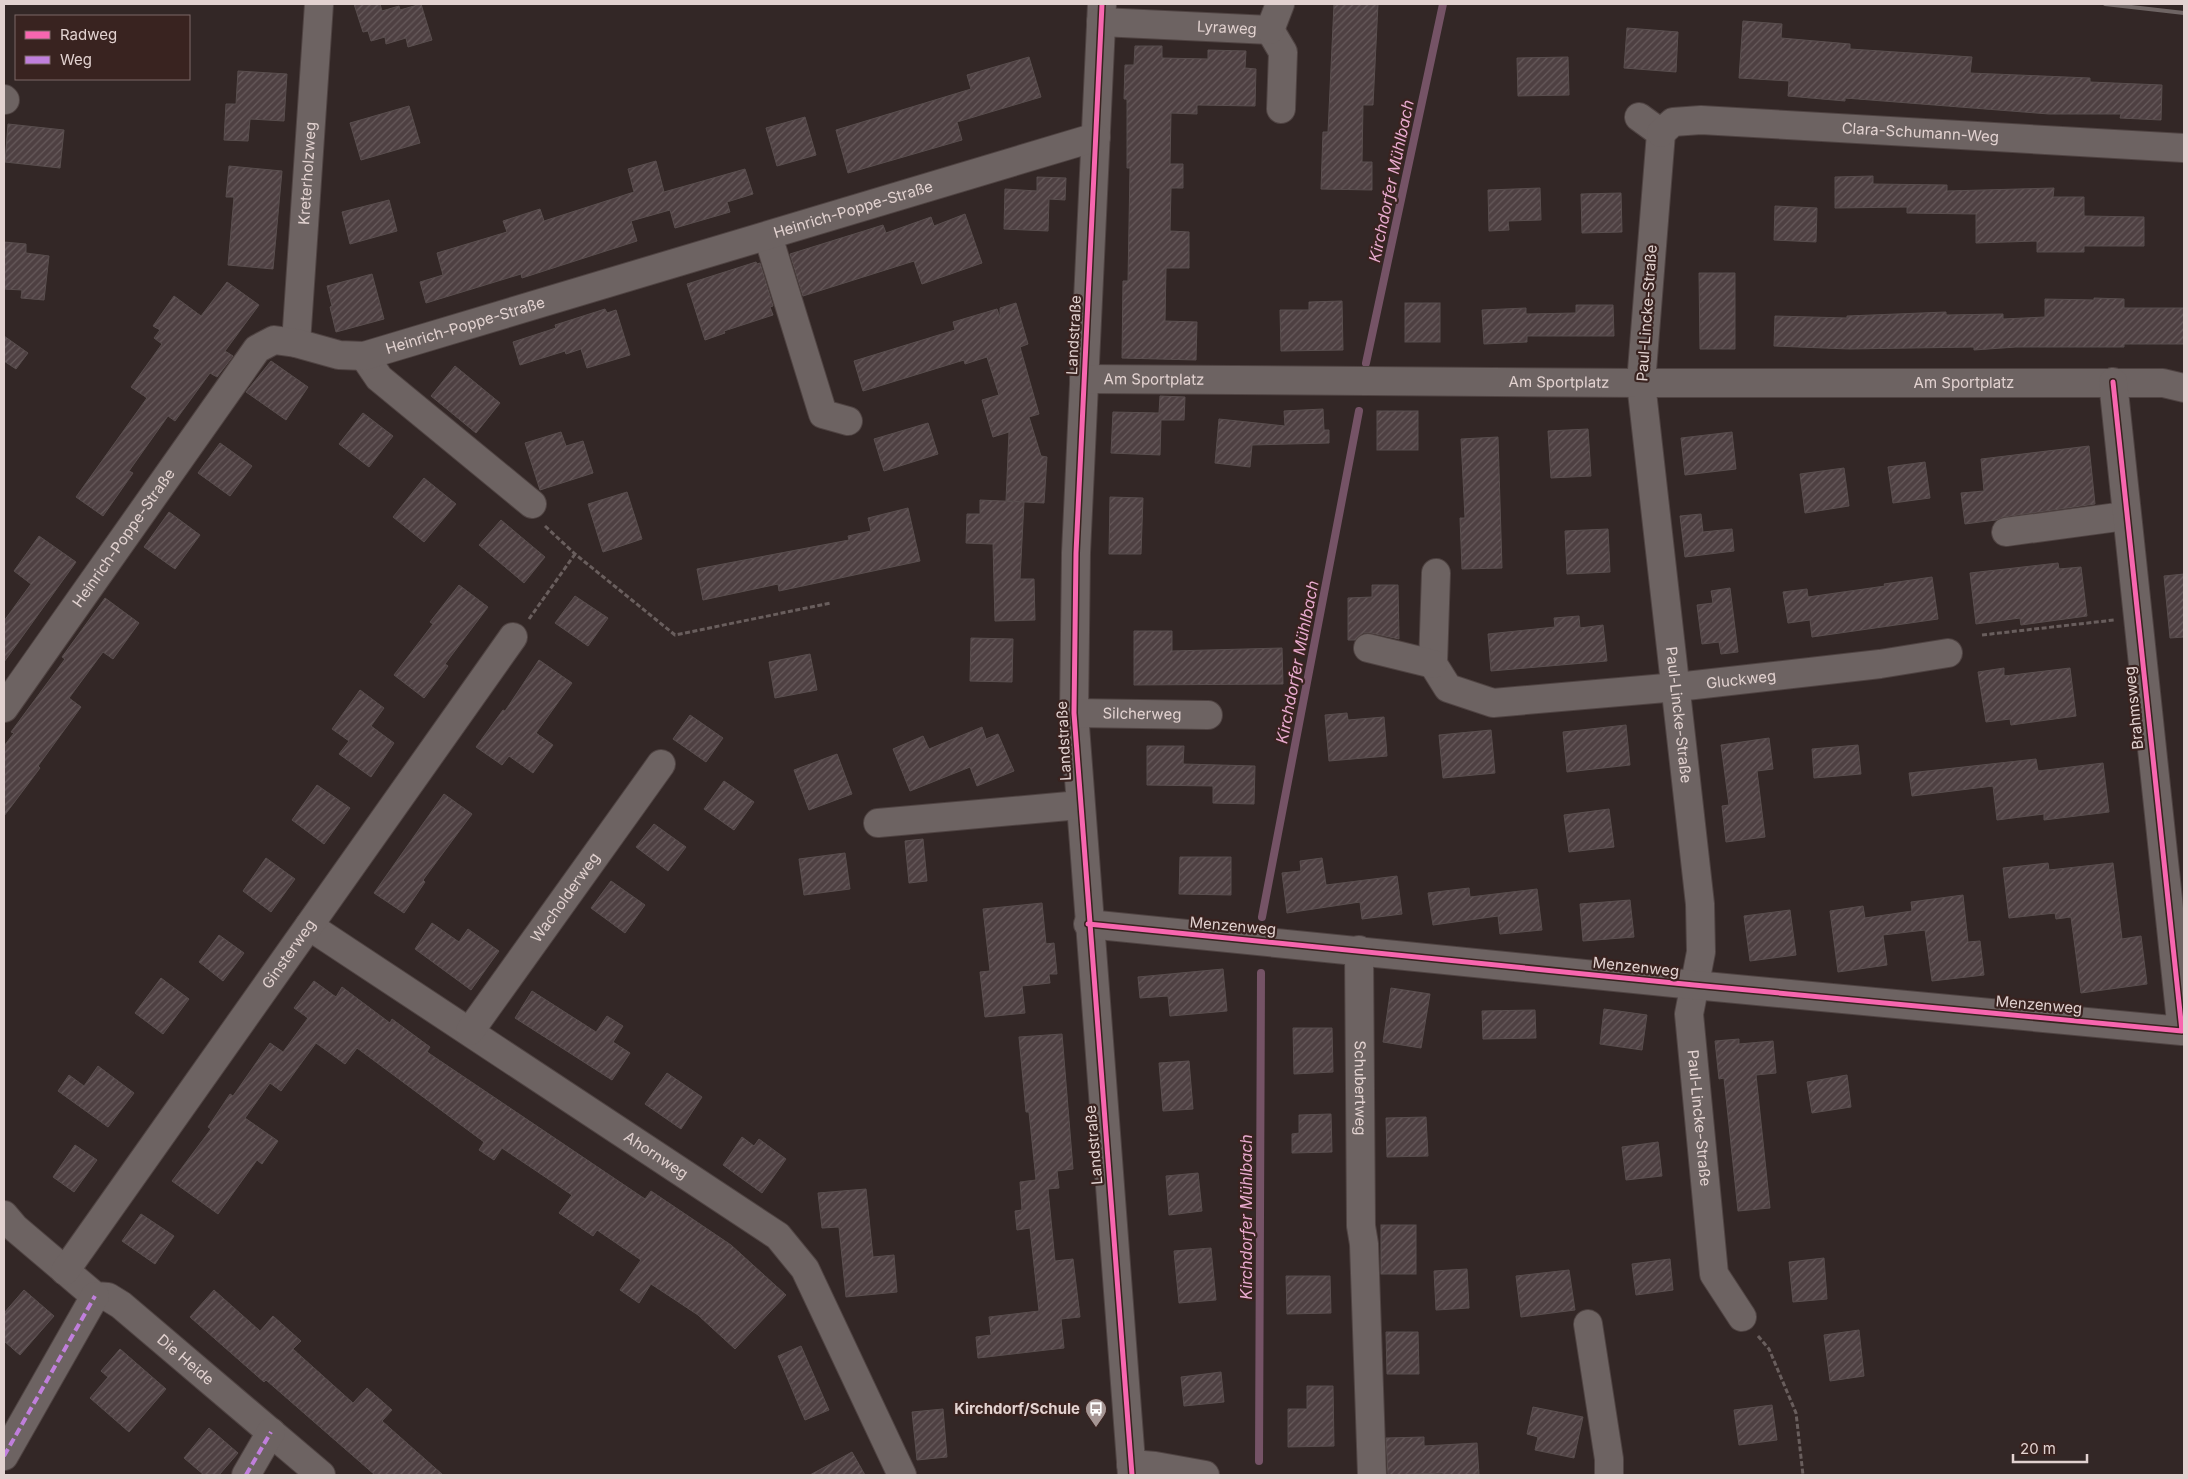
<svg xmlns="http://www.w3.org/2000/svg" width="2188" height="1479" font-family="Inter,sans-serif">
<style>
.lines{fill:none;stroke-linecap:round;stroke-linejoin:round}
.stream{stroke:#755366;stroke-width:8}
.building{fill:url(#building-hatch);stroke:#594e4e}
.minor-casing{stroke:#4f4342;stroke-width:30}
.path{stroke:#695e5d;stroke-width:3;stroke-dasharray:5 2.5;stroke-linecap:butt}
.minor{stroke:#6d6362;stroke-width:28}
.rail{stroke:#6f6564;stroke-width:4}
.quiet{stroke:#c07fdc;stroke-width:4;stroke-dasharray:8 4;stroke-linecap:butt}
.cycleway-casing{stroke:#392320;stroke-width:8}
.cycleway{stroke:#f766af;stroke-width:5}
.labels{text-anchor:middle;stroke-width:4.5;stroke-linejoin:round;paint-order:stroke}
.street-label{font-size:15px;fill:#e2d2d0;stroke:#392320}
.poi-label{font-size:15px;font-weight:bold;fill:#e2d2d0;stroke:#392320;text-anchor:end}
.water-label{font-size:16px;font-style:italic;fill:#e9abcf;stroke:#392320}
</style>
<defs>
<pattern id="building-hatch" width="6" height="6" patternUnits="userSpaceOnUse" patternTransform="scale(1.25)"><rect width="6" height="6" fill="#4e4042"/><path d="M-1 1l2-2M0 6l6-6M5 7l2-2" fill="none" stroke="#675b5c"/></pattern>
</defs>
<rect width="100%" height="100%" fill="#332726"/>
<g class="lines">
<!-- stream -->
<g class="stream">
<polyline points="1366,363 1443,4"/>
<polyline points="1262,917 1359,411"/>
<polyline points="1259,1461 1261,973"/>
</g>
</g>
<!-- building -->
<g class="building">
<polygon points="354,4 380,4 382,11 399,6 400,10 421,4 432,40 408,47 406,38 386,44 385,37 371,41 368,31 363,32"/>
<polygon points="1334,4 1378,4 1373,105 1363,105 1362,162 1372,162 1372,190 1321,189 1323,132 1328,132"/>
<polygon points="1743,21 1782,24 1781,38 1850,44 1850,49 1972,57 1970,73 2090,78 2090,82 2162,85 2161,120 2120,118 2121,114 2049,114 1845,98 1845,101 1788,96 1789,81 1739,78"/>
<polygon points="1627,28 1678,32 1676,72 1624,68"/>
<polygon points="1135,46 1162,46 1162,58 1208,59 1208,50 1246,51 1245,68 1256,69 1255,106 1197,105 1197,114 1171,113 1170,164 1183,164 1183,188 1171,188 1170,231 1189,232 1189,268 1166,268 1165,321 1197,322 1196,360 1122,358 1123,281 1128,281 1130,168 1127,168 1127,99 1124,99 1125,65 1134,65"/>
<polygon points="1029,57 1041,97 957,122 962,140 848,173 836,130 971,89 967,75"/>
<polygon points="1568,57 1569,95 1518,96 1517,58"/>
<polygon points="238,71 287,74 284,121 250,119 248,141 224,140 226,104 236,104"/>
<polygon points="409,106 420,143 361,160 350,123"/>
<polygon points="805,117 816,155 777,166 766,128"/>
<polygon points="8,124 64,130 60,168 5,162"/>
<polygon points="656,161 664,192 745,169 753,194 727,202 730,212 675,228 670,210 631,221 637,241 522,278 521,274 426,303 420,282 443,275 437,253 507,232 503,221 540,209 544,221 634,192 628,169"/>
<polygon points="229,166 282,171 273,269 228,265 234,197 226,197"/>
<polygon points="1873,176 1873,184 1947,185 1947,191 2054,188 2053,197 2084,197 2084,216 2144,217 2144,246 2084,246 2084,252 2037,252 2037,241 1976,243 1976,214 1907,213 1907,207 1835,208 1835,177"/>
<polygon points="1037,177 1066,178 1065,200 1049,199 1048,231 1004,229 1005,189 1037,191"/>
<polygon points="1540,188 1541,220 1508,221 1509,230 1489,231 1488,190"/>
<polygon points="1621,193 1622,232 1582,233 1581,194"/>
<polygon points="389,200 397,231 350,244 342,212"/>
<polygon points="1775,206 1817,208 1816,242 1774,240"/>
<polygon points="965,214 982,263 922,284 914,261 803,296 790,254 883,225 886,233 931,217 934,226"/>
<polygon points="4,242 26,244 26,253 49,256 44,300 21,298 22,290 4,289"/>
<polygon points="756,262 757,264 760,263 773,306 770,307 773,315 724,331 725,333 705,340 687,284"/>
<polygon points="1699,273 1735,273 1735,349 1700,349"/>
<polygon points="372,274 384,319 336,332 330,307 332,306 327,286"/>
<polygon points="227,282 259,305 225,351 233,356 217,377 210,373 175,421 168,416 129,471 133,473 103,516 76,497 147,398 131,387 162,344 154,338 160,330 153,326 174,296 201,316"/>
<polygon points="2094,298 2124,299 2124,308 2184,308 2184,344 2124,344 2124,347 2016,347 1974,350 1974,347 1849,349 1774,346 1775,316 1847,318 1847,316 1946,312 1946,315 2003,314 2003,319 2045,317 2045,299 2094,300"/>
<polygon points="1342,301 1343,350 1281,351 1280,310 1309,310 1309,302"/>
<polygon points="1016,303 1028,344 1020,347 1039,414 1029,417 1041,456 1047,457 1044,503 1006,501 1009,432 993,437 982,400 999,395 987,357 965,364 964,360 863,391 854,361 955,330 953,322 997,309 1000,318 1000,308"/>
<rect x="1405" y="303" width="35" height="39"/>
<polygon points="1576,305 1613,305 1614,336 1527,336 1527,342 1484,344 1482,310 1526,308 1526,314 1576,313"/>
<polygon points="605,309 607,313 616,310 630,355 587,368 581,349 566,354 565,351 520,365 513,342 556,328 555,325"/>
<polygon points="4,336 28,353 16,369 4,361"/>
<polygon points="271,361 308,387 286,420 246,392"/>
<polygon points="455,366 500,403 476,433 431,396"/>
<polygon points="1160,396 1185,397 1184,420 1161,420 1160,455 1111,453 1113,412 1159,413"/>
<polygon points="1323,409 1324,430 1329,430 1329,443 1252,445 1250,467 1215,463 1219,419 1285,426 1284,411"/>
<rect x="1377" y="411" width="41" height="39"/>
<polygon points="363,413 393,436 369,467 339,444"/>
<polygon points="928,423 938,454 884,471 874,439"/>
<polygon points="1588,429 1591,476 1551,478 1548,431"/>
<polygon points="561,432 566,446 583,441 593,473 540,490 525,443"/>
<polygon points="1732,432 1736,469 1685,475 1681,438"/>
<polygon points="1498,437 1502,568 1462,569 1460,518 1465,518 1461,439"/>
<polygon points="220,443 252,466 230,496 198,473"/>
<polygon points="2089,446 2095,504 2004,517 1996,520 1965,524 1961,493 1984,491 1981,459"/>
<polygon points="1925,462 1930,498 1893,503 1888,467"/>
<polygon points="1844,468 1849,506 1805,513 1800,474"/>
<polygon points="424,478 456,504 424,542 393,517"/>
<polygon points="627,492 642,539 603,552 588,504"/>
<polygon points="1110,497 1143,498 1141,554 1109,554"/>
<polygon points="980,500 1024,502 1020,579 1034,579 1035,620 995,621 993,544 966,543 967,514 980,514"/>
<polygon points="908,508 920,561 779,591 778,584 703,600 697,569 849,540 848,536 871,531 868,518"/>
<polygon points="169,512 200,535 175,569 144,547"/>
<polygon points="1701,514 1703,532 1732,529 1734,551 1685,557 1680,516"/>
<polygon points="501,520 545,557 524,583 479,545"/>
<polygon points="1608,529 1610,572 1567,574 1565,531"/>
<polygon points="39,536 76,562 4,662 4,621 31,584 14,571"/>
<polygon points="2058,563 2059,569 2081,567 2087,616 2021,625 2020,618 1976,624 1970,573"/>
<polygon points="2184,574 2184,637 2170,638 2164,576"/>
<polygon points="1932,577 1938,619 1812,637 1810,620 1788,623 1783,592 1807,589 1808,597 1885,586 1884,584"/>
<polygon points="459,585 488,607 445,664 448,666 424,698 394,675 433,624 430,622"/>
<polygon points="1372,585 1398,585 1399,639 1371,633 1363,633 1355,640 1348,640 1348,598 1372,597"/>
<polygon points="1730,588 1738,652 1721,654 1719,642 1702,644 1697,605 1713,603 1711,591"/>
<polygon points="575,596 608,618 588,646 555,623"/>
<polygon points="105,598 139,623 113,659 103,652 69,698 81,707 38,766 40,768 4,816 4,746 14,733 11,732 65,659 62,657"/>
<polygon points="1579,616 1580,628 1603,625 1607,661 1491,671 1488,634 1555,627 1554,618"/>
<polygon points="1134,631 1172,631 1172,651 1282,648 1283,684 1134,685"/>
<polygon points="971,638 1013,639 1012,682 970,681"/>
<polygon points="810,654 817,690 775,698 769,662"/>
<polygon points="539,660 572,683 536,733 553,745 533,773 509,756 502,765 476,747 503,710 505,711"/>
<polygon points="2004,668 2004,676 2070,668 2076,716 2011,725 2010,719 1986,722 1978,672"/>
<polygon points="360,690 384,708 371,726 394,743 371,777 339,754 349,741 332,729"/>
<polygon points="1347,713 1348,720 1384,717 1387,756 1329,761 1325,715"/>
<polygon points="690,715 723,738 706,762 673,739"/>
<polygon points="1626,725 1630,765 1567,772 1563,732"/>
<polygon points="982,727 986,739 998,734 1014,771 977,786 970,767 910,791 893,749 923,736 929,749"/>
<polygon points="1491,730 1495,773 1443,778 1439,735"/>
<polygon points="1769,738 1773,769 1757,771 1765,837 1726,842 1722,806 1729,805 1721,745"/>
<polygon points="1858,745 1861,774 1814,778 1812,749"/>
<polygon points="1147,746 1184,746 1183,764 1255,766 1254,804 1213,803 1213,786 1147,785"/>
<polygon points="837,754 852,794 809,810 794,770"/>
<polygon points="2036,759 2038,771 2103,763 2109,812 2044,820 2044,814 1997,820 1993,786 1912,796 1909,773"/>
<polygon points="724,781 754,802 734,830 704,809"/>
<polygon points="317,785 350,808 324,844 292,820"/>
<polygon points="444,794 472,814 423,880 425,882 404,913 374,893"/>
<polygon points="1609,809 1614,847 1569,852 1564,815"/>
<polygon points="654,824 686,847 668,871 636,847"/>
<polygon points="923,839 927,881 909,883 905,841"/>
<polygon points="845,853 850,889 804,895 799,859"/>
<polygon points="1180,857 1231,857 1231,895 1179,894"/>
<polygon points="266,858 295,879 271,912 243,891"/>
<polygon points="1322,858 1326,885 1397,876 1402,914 1362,919 1360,902 1287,913 1282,873 1301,871 1300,861"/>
<polygon points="2048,863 2049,870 2113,863 2122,939 2141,936 2147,984 2081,993 2071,917 2056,919 2055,913 2009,918 2003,868"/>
<polygon points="611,881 645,905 625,933 591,908"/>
<polygon points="1469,888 1470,897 1537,889 1542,930 1500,934 1498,916 1433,925 1428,893"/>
<polygon points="1963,895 1968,942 1980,941 1984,975 1932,981 1925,930 1883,935 1887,965 1838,972 1830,911 1863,906 1865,918 1912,911 1911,902"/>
<polygon points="1630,900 1634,937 1583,941 1580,904"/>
<polygon points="1042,903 1046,944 1054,943 1057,974 1049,974 1050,983 1022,986 1025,1013 985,1017 980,972 990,971 983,909"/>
<polygon points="1790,910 1796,955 1750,961 1744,916"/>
<polygon points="432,923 459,942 468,929 499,951 471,990 415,949"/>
<polygon points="219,935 244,953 223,981 199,962"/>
<polygon points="1223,969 1227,1011 1170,1016 1168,996 1140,998 1138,977"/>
<polygon points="161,978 189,999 163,1034 135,1013"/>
<polygon points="314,981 336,997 342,987 390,1023 392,1019 430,1047 427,1052 645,1199 651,1191 694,1220 731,1245 786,1295 735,1349 698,1315 651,1284 639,1303 620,1290 641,1260 597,1230 593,1236 559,1213 572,1195 502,1148 494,1160 479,1150 484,1142 357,1048 345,1064 316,1043 281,1091 270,1083 245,1118 278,1141 262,1164 257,1160 218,1214 172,1181 211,1129 208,1127 230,1094 233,1096 270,1043 283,1052 308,1018 294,1008"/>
<polygon points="1391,988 1430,994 1421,1048 1383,1042"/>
<polygon points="532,991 596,1032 607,1016 623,1026 613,1042 630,1053 612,1080 515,1018"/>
<polygon points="1604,1009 1647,1015 1642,1050 1600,1044"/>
<polygon points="1535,1010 1536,1038 1483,1039 1482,1011"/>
<polygon points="1293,1028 1332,1028 1333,1072 1294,1074"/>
<polygon points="1062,1034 1073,1169 1057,1171 1059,1188 1048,1189 1055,1261 1073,1259 1080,1317 1061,1319 1064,1348 978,1358 976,1337 991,1335 989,1317 1039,1311 1030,1228 1017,1230 1015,1211 1022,1210 1020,1182 1036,1180 1029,1112 1026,1112 1019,1037"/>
<polygon points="1739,1039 1739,1044 1773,1041 1776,1073 1756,1075 1770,1208 1738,1211 1724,1078 1719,1079 1715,1041"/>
<polygon points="1189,1061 1193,1109 1163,1111 1159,1063"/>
<polygon points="98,1066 134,1093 108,1127 58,1091 69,1075 84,1086"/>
<polygon points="667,1073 702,1097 681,1129 645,1104"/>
<polygon points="1847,1075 1851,1107 1812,1113 1807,1082"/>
<polygon points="1331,1114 1332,1152 1292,1153 1292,1134 1299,1133 1299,1115"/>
<polygon points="1426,1117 1428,1156 1387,1157 1386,1118"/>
<polygon points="742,1137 754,1146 759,1139 786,1159 762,1193 723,1165"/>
<polygon points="1658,1142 1662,1176 1626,1180 1622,1147"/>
<polygon points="75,1145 97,1160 74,1192 53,1177"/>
<polygon points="1198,1173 1202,1211 1169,1215 1166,1176"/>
<polygon points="866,1189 873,1257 894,1255 897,1292 846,1297 839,1227 822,1228 818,1193"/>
<polygon points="141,1214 174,1236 155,1264 122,1241"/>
<rect x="1381" y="1225" width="35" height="49"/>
<polygon points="1211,1248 1216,1300 1179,1303 1174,1251"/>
<polygon points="1824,1258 1827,1299 1793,1302 1789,1262"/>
<polygon points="1670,1259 1673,1290 1636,1295 1632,1264"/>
<polygon points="1467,1269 1469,1308 1436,1310 1434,1271"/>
<polygon points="1569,1270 1575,1310 1521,1317 1516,1276"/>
<polygon points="1286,1276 1330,1276 1331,1313 1287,1314"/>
<polygon points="24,1290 54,1316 20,1355 4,1341 4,1313"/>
<polygon points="214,1290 260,1331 273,1316 301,1341 293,1349 353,1403 367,1388 392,1410 382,1421 443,1475 375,1475 266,1380 264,1382 190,1317"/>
<polygon points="1859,1330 1864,1376 1830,1381 1824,1335"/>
<polygon points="1386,1332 1418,1332 1419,1374 1387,1374"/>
<polygon points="801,1346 829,1410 805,1420 778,1356"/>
<polygon points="120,1349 166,1389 129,1432 90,1398 108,1377 101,1371"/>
<polygon points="1221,1372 1224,1402 1184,1406 1181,1377"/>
<polygon points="1307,1386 1333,1386 1334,1446 1288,1447 1288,1409 1307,1409"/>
<polygon points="1772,1405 1777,1440 1739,1445 1734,1410"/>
<polygon points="1533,1407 1583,1417 1574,1458 1535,1450 1538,1437 1527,1434"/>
<polygon points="943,1409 947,1457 917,1460 912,1412"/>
<polygon points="209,1428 238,1453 219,1475 204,1475 184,1458"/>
<polygon points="1424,1437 1424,1446 1477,1443 1479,1475 1443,1475 1443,1473 1388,1475 1386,1438"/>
<polygon points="852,1452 865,1475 810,1475"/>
</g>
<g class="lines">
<!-- minor casing -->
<g class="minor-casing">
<g id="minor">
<polyline points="1102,4 1076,553 1074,713 1132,1475"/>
<path id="s1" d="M1101,22l169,8"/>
<polyline points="1270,30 1283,52 1281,109"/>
<polyline points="1270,30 1280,4"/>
<polyline points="4,99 5,100"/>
<path id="s2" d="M1639,117l22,16 -20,250 59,521 1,48 -12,62 25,260 28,43"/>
<path id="s3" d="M1661,133l12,-11 28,-2 483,28"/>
<polyline points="768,236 823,414 848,421"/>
<path id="s4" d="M296,343l23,-339"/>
<polyline points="364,356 379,378 532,504"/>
<path id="s5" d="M1084,379l557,4h522l21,5"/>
<polyline points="2006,532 2125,516"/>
<path id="s6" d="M1436,573l-3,91 15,24 45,15 184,-16 203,-23 68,-11"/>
<polyline points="1368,648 1433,664"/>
<path id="s7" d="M4,708l253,-359 17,-9 22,3 43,12 25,1 732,-219"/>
<path id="s8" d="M1074,713l134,2"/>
<polyline points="878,823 1080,805"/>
<polyline points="1088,924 1694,985 2182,1031 2113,382"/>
<path id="s9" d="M309,926l469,310 27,33 97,206"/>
<path id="s10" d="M1359,950l2,276 3,18 8,231"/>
<path id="s11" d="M470,1031l191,-267"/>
<path id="s12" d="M4,1215l11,13 80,68 13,1 13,8 200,170"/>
<path id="s13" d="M65,1271l448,-634"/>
<polyline points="1588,1324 1609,1459 1609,1475"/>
<polyline points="4,1456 95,1296"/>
<polyline points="1131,1464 1155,1466 1205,1475"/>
<polyline points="246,1475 271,1432"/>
</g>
</g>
<!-- path -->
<g class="path">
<polyline points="545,526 575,554 675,635 831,603"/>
<polyline points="529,619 575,554"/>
<polyline points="1982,635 2114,620"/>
<polyline points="1758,1336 1769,1349 1796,1413 1803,1475"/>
</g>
<!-- minor -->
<use href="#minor" class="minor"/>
<!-- rail -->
<polyline class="rail" points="2105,4 2184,13"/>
<!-- quiet -->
<g class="quiet">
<polyline points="4,1456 95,1296"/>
<polyline points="246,1475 271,1432"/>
</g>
<!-- cycleway casing -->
<g class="cycleway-casing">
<g id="cycleway">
<polyline points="1102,4 1076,553 1074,713 1132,1475"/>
<polyline points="1088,924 1694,985 2182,1031 2113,382"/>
</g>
</g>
<!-- cycleway -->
<use href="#cycleway" class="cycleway"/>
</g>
<!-- icons -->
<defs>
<g id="bus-pin" transform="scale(1.125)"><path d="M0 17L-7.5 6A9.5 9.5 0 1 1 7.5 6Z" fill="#a59694" stroke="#392320"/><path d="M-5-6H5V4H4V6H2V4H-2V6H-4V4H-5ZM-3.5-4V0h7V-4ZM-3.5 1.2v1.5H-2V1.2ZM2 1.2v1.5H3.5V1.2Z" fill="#fff"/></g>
</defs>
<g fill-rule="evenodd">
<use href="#bus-pin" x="1096" y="1409"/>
</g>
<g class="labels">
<!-- street labels -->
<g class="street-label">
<text dy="5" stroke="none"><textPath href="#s1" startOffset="126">Lyraweg</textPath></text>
<text dy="5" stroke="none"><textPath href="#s3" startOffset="264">Clara-Schumann-Weg</textPath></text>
<text dy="5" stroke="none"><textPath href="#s4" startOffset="170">Kreterholzweg</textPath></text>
<text dy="5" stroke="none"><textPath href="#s7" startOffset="1061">Heinrich-Poppe-Straße</textPath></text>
<text transform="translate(1647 313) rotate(-86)" y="5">Paul-Lincke-Straße</text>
<text dy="5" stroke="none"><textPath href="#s7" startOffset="656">Heinrich-Poppe-Straße</textPath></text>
<text transform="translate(1074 335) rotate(-87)" y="5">Landstraße</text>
<text dy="5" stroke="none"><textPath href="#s5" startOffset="70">Am Sportplatz</textPath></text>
<text dy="5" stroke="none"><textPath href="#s5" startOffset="475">Am Sportplatz</textPath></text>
<text dy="5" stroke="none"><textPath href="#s5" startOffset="880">Am Sportplatz</textPath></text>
<text dy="5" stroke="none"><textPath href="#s7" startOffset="208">Heinrich-Poppe-Straße</textPath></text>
<text dy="5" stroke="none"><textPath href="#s6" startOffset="416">Gluckweg</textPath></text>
<text transform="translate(2134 708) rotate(-96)" y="5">Brahmsweg</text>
<text dy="5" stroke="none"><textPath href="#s8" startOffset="68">Silcherweg</textPath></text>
<text dy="5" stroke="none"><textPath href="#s2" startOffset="612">Paul-Lincke-Straße</textPath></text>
<text transform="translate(1064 741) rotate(-93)" y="5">Landstraße</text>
<text dy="5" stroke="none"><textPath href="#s11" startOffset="164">Wacholderweg</textPath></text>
<text transform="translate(1233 926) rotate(5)" y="5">Menzenweg</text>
<text dy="5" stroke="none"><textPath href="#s13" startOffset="388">Ginsterweg</textPath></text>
<text transform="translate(1636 967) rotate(6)" y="5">Menzenweg</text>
<text transform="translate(2039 1005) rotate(5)" y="5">Menzenweg</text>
<text dy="5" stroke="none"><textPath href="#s10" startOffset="138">Schubertweg</textPath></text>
<text dy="5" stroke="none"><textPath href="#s2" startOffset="1018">Paul-Lincke-Straße</textPath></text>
<text transform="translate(1094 1145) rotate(-95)" y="5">Landstraße</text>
<text dy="5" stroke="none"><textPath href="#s9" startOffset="416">Ahornweg</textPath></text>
<text dy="5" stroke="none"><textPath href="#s12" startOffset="235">Die Heide</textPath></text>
</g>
<!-- poi labels -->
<g class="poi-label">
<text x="1080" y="1414">Kirchdorf/Schule</text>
</g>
<!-- water labels -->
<g class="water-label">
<text transform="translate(1391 181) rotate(-78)" y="6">Kirchdorfer Mühlbach</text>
<text transform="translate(1297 662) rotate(-79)" y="6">Kirchdorfer Mühlbach</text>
<text transform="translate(1246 1217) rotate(-90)" y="6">Kirchdorfer Mühlbach</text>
</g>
</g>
<!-- border -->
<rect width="2188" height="1479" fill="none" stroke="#e2d2d0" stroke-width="10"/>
<!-- legend -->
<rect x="15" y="15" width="175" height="65" fill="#392320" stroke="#7d6966"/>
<rect x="25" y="31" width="25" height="8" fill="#f766af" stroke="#7d6966"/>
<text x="60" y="40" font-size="15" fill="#e2d2d0">Radweg</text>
<rect x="25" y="56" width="25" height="8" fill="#c07fdc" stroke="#7d6966"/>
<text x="60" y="65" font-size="15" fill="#e2d2d0">Weg</text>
<!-- scale -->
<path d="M2013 1454v8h74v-8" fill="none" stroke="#e2d2d0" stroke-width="2.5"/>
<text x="2020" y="1454" font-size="15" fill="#e2d2d0" stroke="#392320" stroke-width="4" paint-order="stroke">20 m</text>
</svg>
